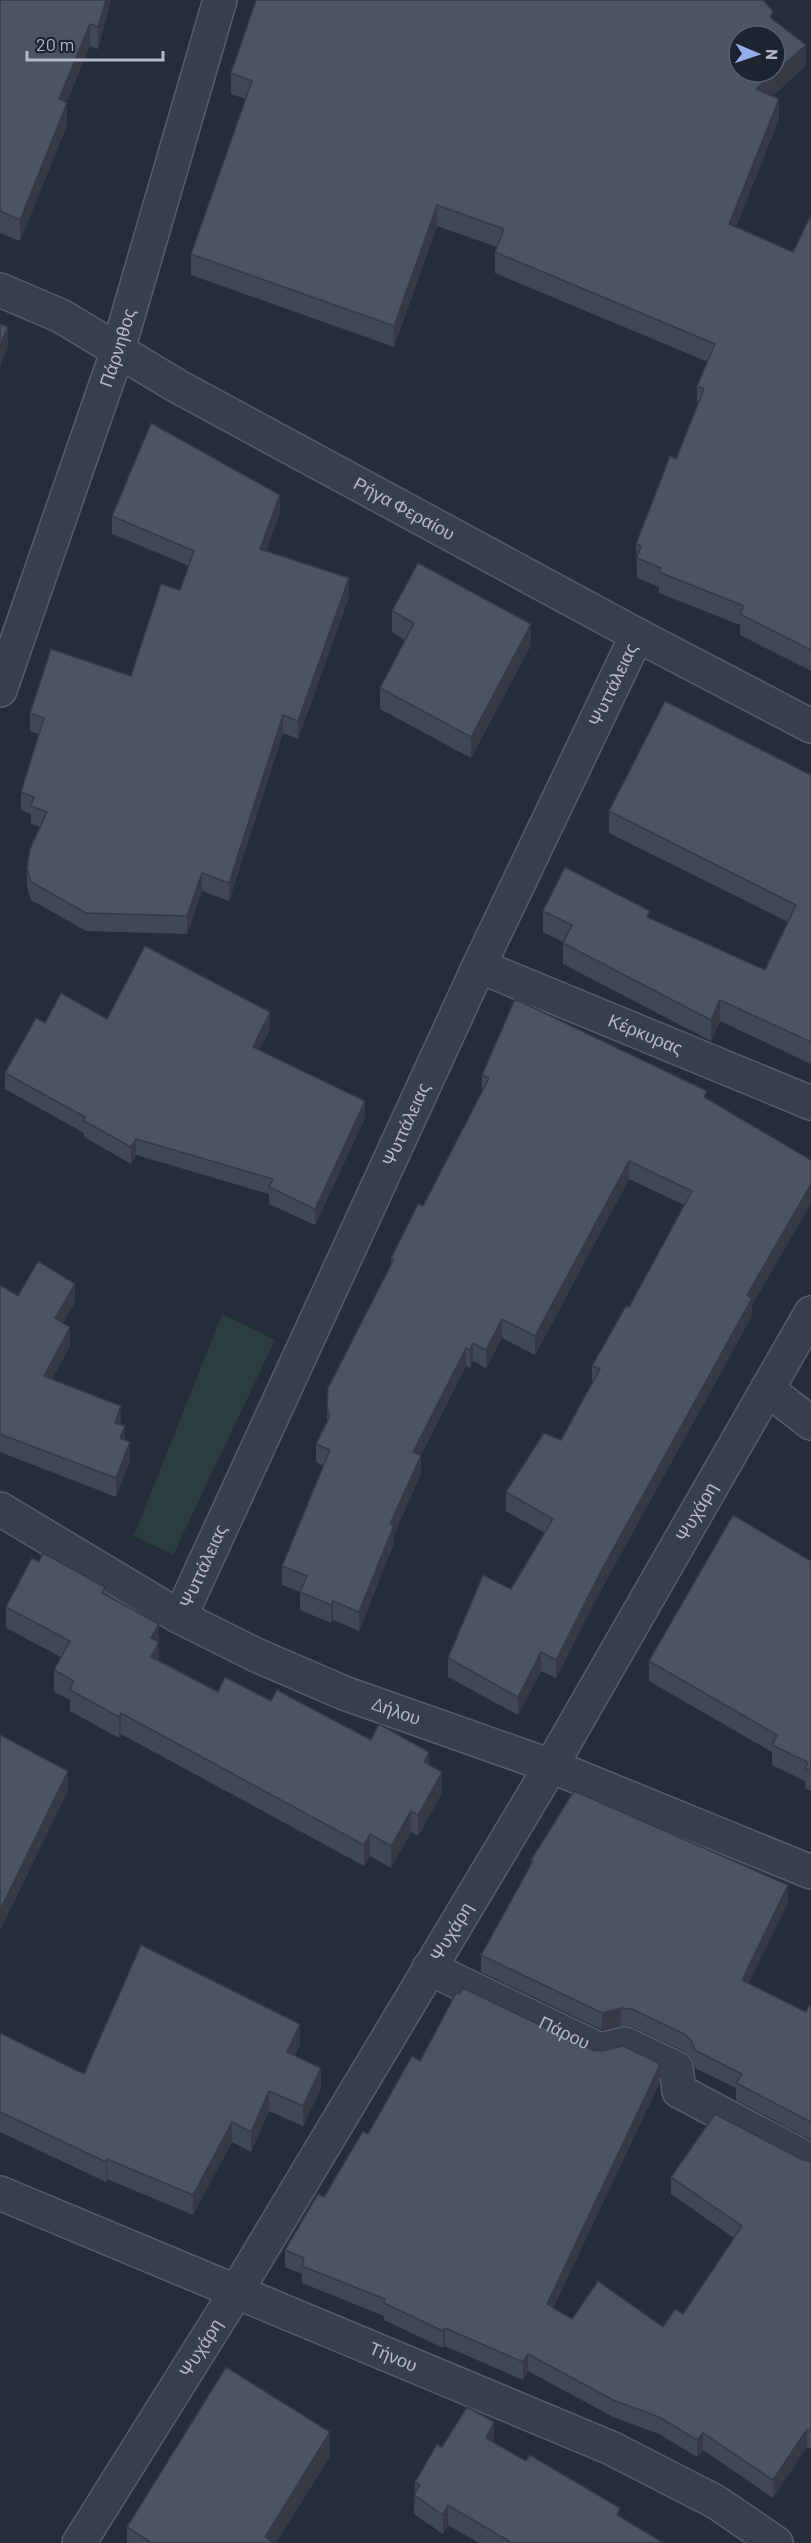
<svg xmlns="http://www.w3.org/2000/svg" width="811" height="2543" font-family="Barlow,sans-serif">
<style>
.green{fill:#2c3d3f}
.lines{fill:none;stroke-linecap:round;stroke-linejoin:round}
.pedestrian-casing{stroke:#575d68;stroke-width:36}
.minor-casing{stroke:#575d68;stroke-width:36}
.pedestrian{stroke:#393f4a;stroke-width:33}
.minor{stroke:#393f4a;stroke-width:33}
.wall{fill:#414754}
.shaded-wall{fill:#353a45}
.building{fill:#4c5362;stroke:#353a45;stroke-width:1.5;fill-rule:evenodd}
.labels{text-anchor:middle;stroke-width:6;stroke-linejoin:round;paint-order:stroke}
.street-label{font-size:18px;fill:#b5bac6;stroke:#1e242f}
</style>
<rect width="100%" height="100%" fill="#262d3a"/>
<!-- green -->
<polygon class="green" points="222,1314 275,1340 173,1555 134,1536"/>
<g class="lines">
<!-- pedestrian casing -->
<g class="pedestrian-casing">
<polyline id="pedestrian" points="600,2050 625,2044 676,2068 679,2091"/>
</g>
<!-- minor casing -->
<g class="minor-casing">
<g id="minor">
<path id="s1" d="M0,290l61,26 116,70 460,249 174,91"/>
<path id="s2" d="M0,690l118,-340 102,-350"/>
<path id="s3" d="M479,966l332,137"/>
<polyline points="767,1389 811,1423"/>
<path id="s4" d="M0,1509l180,108 76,38 88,38 207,73 260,106"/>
<path id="s5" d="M180,1617l299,-651 158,-331"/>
<path id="s6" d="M429,1968l171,82"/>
<polyline points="679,2091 811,2161"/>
<path id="s7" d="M0,2193l611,255 105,54 60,41"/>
<path id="s8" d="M79,2543l157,-251 315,-526 260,-453"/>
</g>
</g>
<!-- pedestrian -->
<use href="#pedestrian" class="pedestrian"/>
<!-- minor -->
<use href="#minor" class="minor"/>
</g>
<!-- wall -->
<g class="wall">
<polygon points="0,0 111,0 98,49 90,46 66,103 67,125 20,241 0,233"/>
<polygon points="773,19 806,66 772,96 779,119 736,227 793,252 811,215 811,671 740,635 740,625 659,593 659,587 637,578 636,544 676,459 697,405 697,386 708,362 495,273 495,252 497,247 437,226 394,347 191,275 191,254 246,99 231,94 231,73"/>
<polygon points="280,513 266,551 349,597 298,739 283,733 229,901 202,891 187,934 86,931 31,900 27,887 27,869 40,827 31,824 31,814 21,810 21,792 39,734 30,731 30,713 131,676 180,590 189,566 112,534 112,516"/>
<polygon points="392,611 531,645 471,758 380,709 380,688 405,640 392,632"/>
<polygon points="811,775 811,1064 720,1021 711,1041 563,964 563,942 543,932 543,911 650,918 765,970 788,922 609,833 609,811"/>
<polygon points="107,1019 270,1029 259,1050 365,1118 315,1225 269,1204 269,1194 136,1155 131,1164 84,1137 84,1133 5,1089 5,1073 45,1023"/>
<polygon points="482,1075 707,1099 811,1160 811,1203 752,1305 752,1316 601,1590 556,1678 541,1671 518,1715 448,1677 448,1658 511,1589 545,1533 506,1511 506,1492 561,1440 592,1382 592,1366 629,1307 684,1205 629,1179 535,1355 502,1338 486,1368 473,1361 470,1368 466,1366 421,1455 421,1473 394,1535 394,1543 359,1631 333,1620 331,1623 300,1610 300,1592 282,1585 282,1566 323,1466 316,1462 316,1444 327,1423 327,1407 391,1264 391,1258 423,1206 482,1093"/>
<polygon points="0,1285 18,1296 75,1302 63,1323 70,1346 52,1379 121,1425 130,1461 116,1497 0,1452"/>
<polygon points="811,1561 811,1791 805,1788 805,1781 772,1765 772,1752 649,1681 649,1661"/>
<polygon points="105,1594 159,1624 159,1660 218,1692 271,1701 371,1740 429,1765 442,1793 418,1836 411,1832 391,1868 370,1856 364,1866 121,1734 119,1738 70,1711 70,1700 54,1692 54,1670 61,1657 6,1628 6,1607"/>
<polygon points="531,1860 788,1903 748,1983 806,2012 811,2006 811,2140 736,2100 736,2088 695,2068 691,2057 684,2051 632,2027 621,2026 602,2030 481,1972 481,1955 531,1864"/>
<polygon points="0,2033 84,2074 300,2044 295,2056 321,2088 303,2126 269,2111 251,2152 232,2142 193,2215 107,2179 106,2182 0,2132"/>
<polygon points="420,2061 659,2084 553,2308 572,2319 663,2327 683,2314 734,2238 671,2194 671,2177 803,2160 811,2162 811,2449 807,2447 773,2498 703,2450 697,2457 659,2434 613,2417 528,2371 523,2380 445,2346 443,2348 384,2320 384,2316 302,2283 302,2274 285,2267 285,2250"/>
<polygon points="494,2442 620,2517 664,2543 479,2543 448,2525 443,2534 414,2514 415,2482 442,2447"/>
<polygon points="330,2456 276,2543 127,2543 127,2527"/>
</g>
<!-- shaded-wall -->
<g class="shaded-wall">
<polygon points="106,0 111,0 98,49 98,27"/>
<polygon points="90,24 90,46 59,121 59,99"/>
<polygon points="806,45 806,66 756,109 756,89"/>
<polygon points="779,99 779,119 729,245 729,224"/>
<polygon points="67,103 67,125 20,241 20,220"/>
<polygon points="437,205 437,226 394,347 394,326"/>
<polygon points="8,327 8,348 1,364 0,374 0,345"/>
<polygon points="280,495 280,513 260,567 260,549"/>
<polygon points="349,578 349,597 298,739 298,721"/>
<polygon points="531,624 531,645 471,758 471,737"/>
<polygon points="283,715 283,733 229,901 229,883"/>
<polygon points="202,873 202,891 187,934 187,916"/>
<polygon points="720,1000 720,1021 711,1041 711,1020"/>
<polygon points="270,1012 270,1029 253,1063 253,1047"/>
<polygon points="365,1101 365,1118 315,1225 315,1209"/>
<polygon points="136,1139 136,1155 131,1164 131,1147"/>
<polygon points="629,1161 629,1179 535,1355 535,1336"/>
<polygon points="811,1184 811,1203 752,1305 752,1316 601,1590 556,1678 556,1660 601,1571 747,1295"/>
<polygon points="75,1284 75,1302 55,1337 55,1318"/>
<polygon points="502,1319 502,1338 486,1368 486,1350"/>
<polygon points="70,1327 70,1346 44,1394 44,1376"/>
<polygon points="473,1343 473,1361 470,1368 470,1350"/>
<polygon points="466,1348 466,1366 413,1470 413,1452"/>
<polygon points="121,1406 121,1425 115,1423"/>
<polygon points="125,1426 125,1445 120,1438"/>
<polygon points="130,1442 130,1461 116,1497 116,1478"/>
<polygon points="421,1455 421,1473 394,1535 394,1543 359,1631 359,1612 390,1524"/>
<polygon points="333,1601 333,1620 331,1623 331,1605"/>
<polygon points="159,1624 159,1663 151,1678 151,1638"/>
<polygon points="541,1652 541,1671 518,1715 518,1697"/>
<polygon points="121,1713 121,1734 119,1738 119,1717"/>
<polygon points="429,1752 429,1774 424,1762"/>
<polygon points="68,1771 68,1791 0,1931 0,1910"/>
<polygon points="442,1772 442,1793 418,1836 418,1815"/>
<polygon points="411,1811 411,1832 391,1868 391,1846"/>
<polygon points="370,1834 370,1856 364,1866 364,1845"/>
<polygon points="788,1885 788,1903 742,1997 742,1980"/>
<polygon points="621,2008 621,2026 602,2030 602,2013"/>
<polygon points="300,2024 300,2044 287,2072 287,2052"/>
<polygon points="659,2067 659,2084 547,2322 547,2304"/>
<polygon points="321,2068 321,2088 303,2126 303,2106"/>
<polygon points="269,2091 269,2111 251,2152 251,2132"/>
<polygon points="232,2122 232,2142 193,2215 193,2195"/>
<polygon points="107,2159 107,2179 106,2182 106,2162"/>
<polygon points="445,2328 445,2346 443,2348 443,2331"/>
<polygon points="528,2354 528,2371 523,2380 523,2362"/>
<polygon points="494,2422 494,2442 486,2457 486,2438"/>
<polygon points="807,2429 807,2447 773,2498 773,2480"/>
<polygon points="330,2432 330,2456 276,2543 265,2543 265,2537"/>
<polygon points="703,2433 703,2450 697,2457 697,2440"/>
<polygon points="448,2505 448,2525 443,2534 443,2515"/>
</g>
<!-- building -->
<g class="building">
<polygon points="0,0 106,0 98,27 90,24 59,99 67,103 20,220 0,211"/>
<path d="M256,0h507l10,11 -3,6 36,28 -50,44 23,10 -50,125 64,28 18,-37v435l-71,-36 4,-8 -85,-34 2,-4 -24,-10 4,-12 -5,-2 34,-88 6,3 28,-70 -7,-3 18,-42 -220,-92 9,-23 -67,-24 -43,121 -203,-72 61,-173 -21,-8zM739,36h36v36h-36z"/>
<polygon points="0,324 8,327 0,345"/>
<polygon points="151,423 280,495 260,549 349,578 298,721 283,715 229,883 202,873 187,916 86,913 31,882 27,869 30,849 47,812 31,806 34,797 21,792 44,718 30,713 51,649 131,676 161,584 180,590 194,551 112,516"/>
<polygon points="418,563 531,624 471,737 380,688 414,623 392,611"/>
<polygon points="665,701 811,775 811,1042 720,1000 711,1020 563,943 572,925 543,911 565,867 650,911 647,917 765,970 796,905 609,811"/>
<polygon points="145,946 270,1012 253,1047 365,1101 315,1209 269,1187 273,1179 136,1139 131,1147 84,1121 85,1117 5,1073 36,1018 45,1023 61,993 107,1019"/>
<polygon points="515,999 707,1091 704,1097 811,1160 811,1184 747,1295 752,1298 601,1571 556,1660 541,1652 518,1697 448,1658 483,1575 511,1589 553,1519 506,1492 544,1433 561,1440 600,1369 592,1366 626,1306 629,1307 692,1191 629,1161 535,1336 502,1319 486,1350 473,1343 470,1350 466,1348 413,1452 421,1455 390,1524 394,1525 359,1612 333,1601 331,1605 300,1592 307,1576 282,1566 330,1450 316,1444 330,1416 327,1407 328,1388 394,1259 391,1258 418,1204 423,1206 489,1078 482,1075"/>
<polygon points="38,1261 75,1284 55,1318 70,1327 44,1376 121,1406 115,1423 125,1426 120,1438 130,1442 116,1478 0,1434 0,1285 18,1296"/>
<polygon points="733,1515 811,1561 811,1771 805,1769 808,1762 772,1745 777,1735 649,1661"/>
<polygon points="43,1553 105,1587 102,1593 159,1624 151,1638 159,1642 151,1657 218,1692 225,1677 271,1701 277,1690 371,1740 379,1724 429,1752 424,1762 442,1772 418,1815 411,1811 391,1846 370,1834 364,1845 121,1713 119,1717 70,1690 74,1681 54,1670 70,1641 6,1607 32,1558 39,1562"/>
<polygon points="0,1735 68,1771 0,1910"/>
<polygon points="574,1791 788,1885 742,1980 806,2012 809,2005 811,2006 811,2122 736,2083 742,2074 695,2050 691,2040 684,2034 632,2009 621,2008 602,2013 481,1955 533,1861 531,1860"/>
<polygon points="141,1945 300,2024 287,2052 321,2068 303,2106 269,2091 251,2132 232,2122 193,2195 107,2159 106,2162 0,2112 0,2033 84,2074"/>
<polygon points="463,1988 592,2050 602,2051 623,2046 659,2063 659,2067 547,2304 572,2319 598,2281 663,2327 675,2309 683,2314 742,2226 671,2177 715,2114 803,2160 811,2162 811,2432 807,2429 773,2480 703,2433 697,2440 659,2417 613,2400 528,2354 523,2362 445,2328 443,2331 384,2303 385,2299 302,2266 304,2258 285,2250 318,2194 324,2197 363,2131 368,2134 412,2056 420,2061 456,1993 460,1994"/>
<polygon points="226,2367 330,2432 265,2537 275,2543 152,2543 127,2527"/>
<polygon points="467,2407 494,2422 486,2438 526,2461 530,2455 620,2508 617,2515 664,2543 512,2543 448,2505 443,2515 414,2495 420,2485 415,2482 437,2444 442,2447"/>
</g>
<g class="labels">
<!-- street labels -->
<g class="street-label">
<text dy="6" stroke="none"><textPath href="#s2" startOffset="362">Πάρνηθος</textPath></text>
<text dy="6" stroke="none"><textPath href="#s1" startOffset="460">Ρήγα Φεραίου</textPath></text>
<text dy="6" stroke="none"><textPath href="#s5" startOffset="1028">Ψυττάλειας</textPath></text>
<text dy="6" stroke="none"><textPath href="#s3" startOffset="180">Κέρκυρας</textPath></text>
<text dy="6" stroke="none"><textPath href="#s5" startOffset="542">Ψυττάλειας</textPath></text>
<text dy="6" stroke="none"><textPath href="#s8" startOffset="1202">Ψυχάρη</textPath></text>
<text dy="6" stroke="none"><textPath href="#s5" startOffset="56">Ψυττάλειας</textPath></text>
<text dy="6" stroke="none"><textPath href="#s4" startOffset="446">Δήλου</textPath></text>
<text dy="6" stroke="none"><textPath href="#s8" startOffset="716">Ψυχάρη</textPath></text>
<text dy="6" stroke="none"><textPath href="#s6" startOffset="150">Πάρου</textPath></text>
<text dy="6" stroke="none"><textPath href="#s8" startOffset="230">Ψυχάρη</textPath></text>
<text dy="6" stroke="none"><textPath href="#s7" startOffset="426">Τήνου</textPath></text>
</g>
</g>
<!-- north arrow -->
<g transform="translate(757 54) rotate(92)"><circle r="28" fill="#1e242f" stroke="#5a606b" stroke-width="1.5"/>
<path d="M0-4.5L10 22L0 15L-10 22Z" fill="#94aeeb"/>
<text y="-9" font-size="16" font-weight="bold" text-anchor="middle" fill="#b5bac6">N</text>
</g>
<!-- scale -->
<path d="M27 51v9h136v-9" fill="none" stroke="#b5bac6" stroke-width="3"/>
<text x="36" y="51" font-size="18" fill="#b5bac6" stroke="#1e242f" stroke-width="4.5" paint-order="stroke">20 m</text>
</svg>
